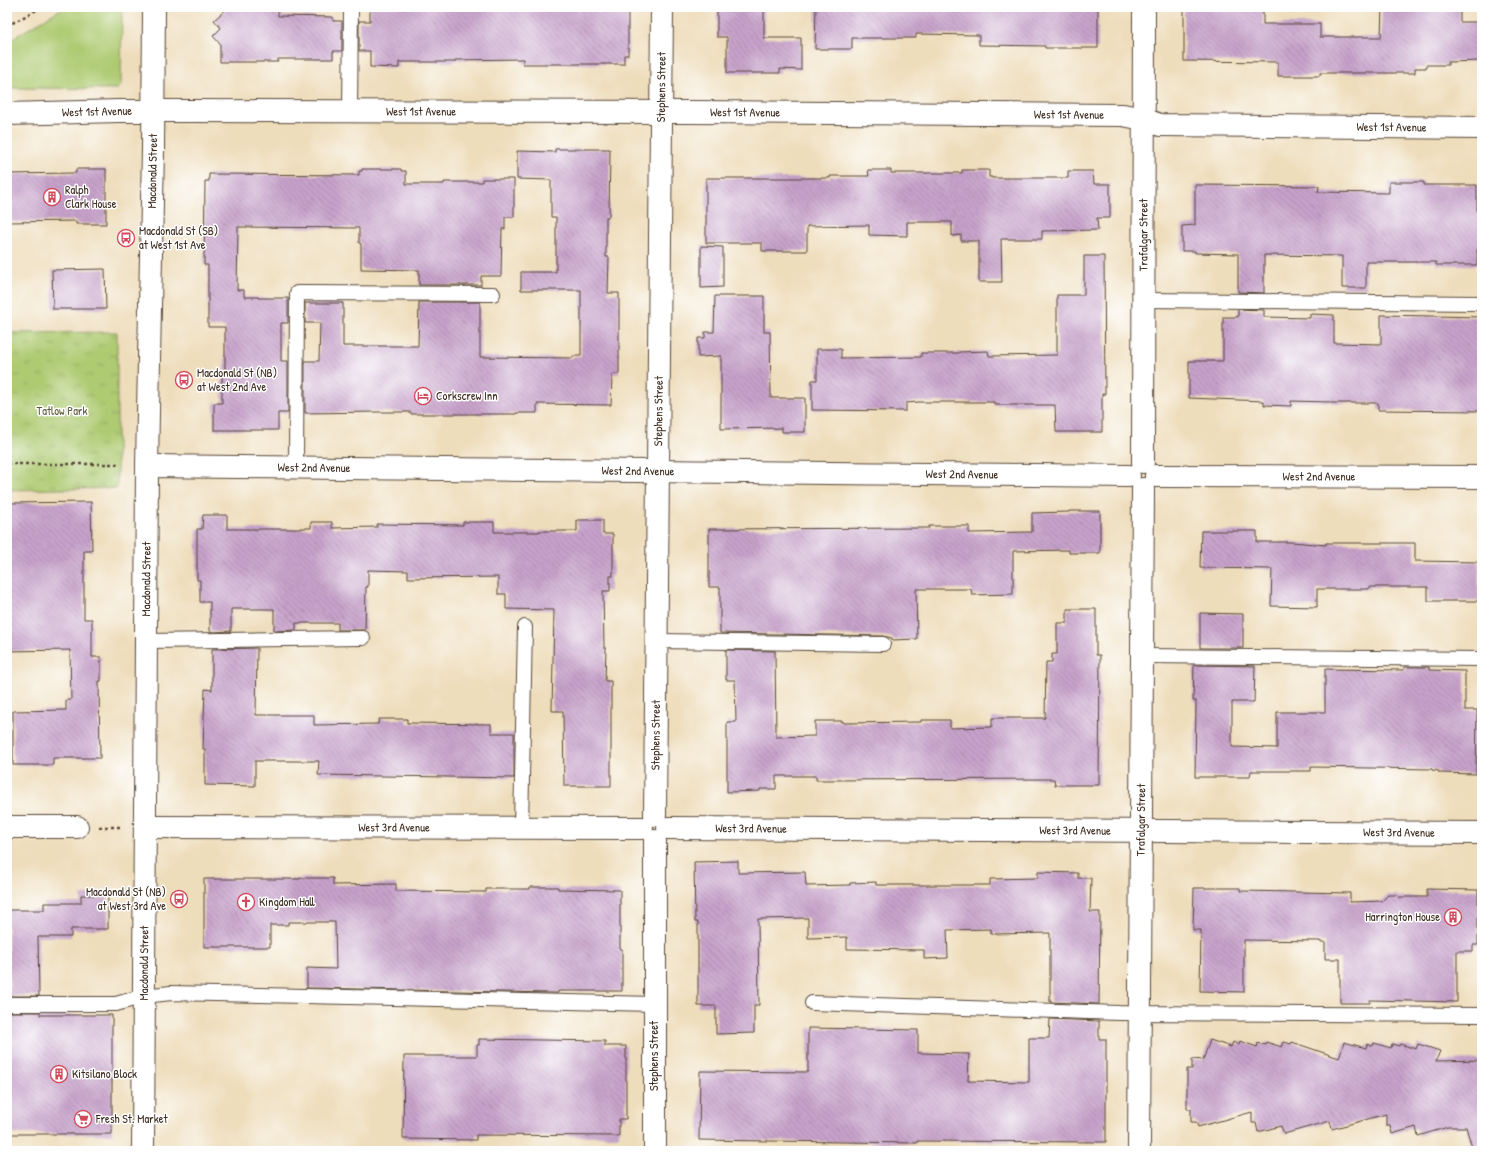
<svg xmlns="http://www.w3.org/2000/svg" width="1489" height="1158" font-family="'Patrick Hand',sans-serif">
<style>
.green{fill:#aecb72;stroke:#747a48}
.park{fill:url(#park-tufts);stroke:#747a48}
.building{fill:url(#building-back-hatch)}
.lines{fill:none;stroke-linecap:round;stroke-linejoin:round}
.lane-casing{stroke:#564536;stroke-width:16}
.street-casing{stroke:#564536;stroke-width:24}
.secondary-casing{stroke:#564536;stroke-width:24}
.path{stroke:#564536;stroke-width:2.5;stroke-dasharray:3 3;stroke-linecap:butt}
.lane{stroke:#fff;stroke-width:14}
.street{stroke:#fff;stroke-width:22}
.secondary{stroke:#fff;stroke-width:22}
.labels{text-anchor:middle;stroke-width:3;stroke-linejoin:round;paint-order:stroke}
.street-label{font-size:12px;fill:#3b2a1e;stroke:#fff}
.poi-label{font-size:12px;fill:#3b2a1e;stroke:#fff;text-anchor:start}
.park-label{font-size:12px;fill:#5e5a37;stroke:#fff}
</style>
<defs>
<pattern id="park-tufts" width="24" height="20" patternUnits="userSpaceOnUse"><rect width="24" height="20" fill="#aecb72"/><path d="M3 7l-1-3M5 7V3M7 7l1-3M15 17l-1-3M17 17v-4M19 17l1-3" fill="none" stroke="#97ae62"/></pattern>
<pattern id="building-back-hatch" width="6" height="6" patternUnits="userSpaceOnUse"><rect width="6" height="6" fill="#c7a2cb"/><path d="M-1 5l2 2M0 0l6 6M5-1l2 2" fill="none" stroke="#a384a4"/></pattern>
</defs>
<rect width="100%" height="100%" fill="#fff"/>
<filter id="ink" filterUnits="userSpaceOnUse"><feTurbulence type="fractalNoise" baseFrequency=".025" numOctaves="2"/><feDisplacementMap in="SourceGraphic" scale="8" xChannelSelector="R" yChannelSelector="G"/><feConvolveMatrix kernelMatrix="1 2 1 2 8 2 1 2 1" color-interpolation-filters="sRGB"/></filter>
<filter id="wash" filterUnits="userSpaceOnUse"><feTurbulence type="fractalNoise" baseFrequency=".012" numOctaves="4" result="noise"/><feDisplacementMap in="SourceGraphic" scale="16" xChannelSelector="R" yChannelSelector="G"/><feGaussianBlur stdDeviation="0.9" result="paint"/><feColorMatrix in="noise" values="0 0 0 0 0 0 0 0 0 0 0 0 0 0 0 0 0 1.4 0 .05"/><feComposite in="paint" operator="in"/></filter>
<g filter="url(#wash)">
<rect width="100%" height="100%" fill="#edb"/>
<!-- green -->
<polygon class="green" points="64,7 122,8 121,85 117,89 15,88 7,86 7,42"/>
<!-- park -->
<polygon class="park" points="117,332 117,488 7,490 7,333"/>
<g id="blocks">
<!-- building -->
<g class="building">
<polygon points="229,7 278,7 278,16 333,17 333,21 342,21 342,51 333,51 333,59 278,59 278,62 220,62 220,44 213,36 221,28 214,20"/>
<polygon points="370,7 512,7 594,9 594,7 628,7 628,55 624,55 624,64 523,64 523,59 455,60 455,62 399,62 399,68 370,67 370,51 359,51 359,21 370,21"/>
<polygon points="717,7 764,7 764,38 801,38 801,70 780,69 780,73 727,73 727,37 717,37"/>
<polygon points="816,7 1098,7 1098,48 1045,48 1045,46 979,45 979,35 916,34 916,38 852,38 852,49 815,49"/>
<polygon points="1184,7 1263,7 1263,24 1320,24 1320,37 1381,37 1382,7 1460,7 1460,22 1482,22 1482,61 1448,62 1448,65 1426,65 1426,68 1415,68 1415,73 1320,73 1320,76 1278,76 1278,62 1184,61"/>
<polygon points="555,149 610,149 609,217 606,217 606,257 609,257 608,293 619,293 619,374 612,374 611,405 537,404 537,413 516,413 516,414 410,414 410,412 378,412 305,413 305,361 319,361 320,323 305,323 305,303 343,303 343,346 418,346 419,302 480,302 480,357 573,358 573,356 581,356 581,290 521,290 521,272 556,272 556,217 551,217 551,180 517,179 517,151 555,152"/>
<polygon points="76,169 106,169 106,224 76,224 76,221 7,222 7,174 76,173"/>
<polygon points="362,169 401,169 401,171 406,171 406,184 444,184 444,182 482,182 482,179 514,179 514,217 505,217 505,229 502,229 501,276 481,276 481,285 419,285 419,270 361,269 361,244 359,243 359,228 238,227 237,290 244,290 244,297 258,297 258,298 288,298 288,323 281,323 281,361 288,361 288,413 278,413 278,430 214,430 214,403 222,403 222,374 225,374 225,327 208,327 208,265 204,265 205,181 209,181 209,174 359,175 359,171 362,171"/>
<polygon points="868,170 891,170 891,173 962,173 962,170 989,170 989,177 992,177 992,178 1068,178 1068,171 1093,171 1094,184 1110,184 1110,218 1097,218 1098,230 1042,231 1042,239 1001,239 1002,282 979,282 979,241 961,241 961,235 952,236 952,222 907,222 907,236 869,235 869,225 807,226 807,251 762,251 762,243 706,243 706,178 830,178 830,176 869,176"/>
<polygon points="1389,182 1424,182 1424,185 1477,185 1477,213 1482,213 1482,250 1477,250 1477,265 1436,265 1436,262 1366,262 1366,288 1342,288 1342,256 1264,255 1264,293 1238,292 1238,254 1195,253 1195,251 1182,251 1182,226 1195,225 1195,185 1319,186 1318,192 1389,193"/>
<polygon points="701,246 723,247 723,287 701,288"/>
<polygon points="1084,256 1104,256 1105,394 1102,394 1102,432 1056,432 1055,405 994,405 994,402 919,402 906,403 906,411 812,410 812,380 817,380 817,349 841,349 841,358 921,357 921,353 959,353 959,352 988,351 989,356 1057,355 1057,295 1084,295"/>
<polygon points="105,269 106,309 53,309 52,270"/>
<polygon points="715,296 764,296 764,332 770,332 771,398 805,398 805,432 782,432 782,428 721,429 721,356 698,357 698,338 705,338 705,332 714,332"/>
<polygon points="1238,309 1264,310 1264,317 1310,318 1310,314 1334,315 1334,343 1381,344 1381,315 1482,317 1482,411 1378,410 1378,403 1331,403 1331,402 1291,401 1291,406 1264,405 1264,401 1189,398 1189,361 1223,361 1223,317 1238,317"/>
<polygon points="91,502 92,551 84,551 84,619 92,619 92,657 101,657 101,681 99,681 100,758 53,758 53,765 13,765 13,711 66,710 66,700 71,700 70,650 7,651 7,503"/>
<polygon points="1069,511 1100,511 1100,553 1069,553 1069,550 1013,551 1013,594 972,595 971,589 916,589 917,639 892,640 892,638 883,636 720,633 720,587 709,587 709,529 929,528 929,526 969,526 969,533 1032,532 1032,513 1069,512"/>
<polygon points="203,515 227,515 227,529 300,529 300,528 311,528 311,522 332,522 332,528 377,527 377,524 463,525 463,522 494,522 494,532 539,532 539,531 577,531 577,520 603,520 603,534 613,534 613,576 610,576 610,591 603,591 604,648 606,648 605,681 611,681 611,786 564,786 563,711 552,711 554,610 506,609 506,594 498,594 498,577 408,578 408,571 368,570 368,587 366,587 365,630 338,630 338,623 296,623 296,630 274,631 274,609 231,609 231,631 213,632 210,631 210,602 200,602 200,580 197,580 197,529 202,529"/>
<polygon points="1201,531 1257,531 1257,542 1292,542 1326,545 1326,543 1415,543 1415,561 1479,562 1478,601 1428,601 1428,587 1369,587 1369,589 1317,589 1317,607 1271,606 1272,569 1200,568"/>
<polygon points="1067,609 1096,609 1096,655 1100,655 1099,785 1055,785 1054,779 816,780 816,776 776,776 776,789 760,789 760,791 727,792 727,722 736,722 735,680 726,680 726,650 775,651 776,737 815,736 815,721 843,721 843,723 921,722 921,720 950,720 950,728 992,727 992,718 1045,718 1046,662 1052,662 1052,654 1057,654 1057,623 1067,623"/>
<polygon points="1200,613 1243,614 1243,648 1200,648"/>
<polygon points="257,648 256,715 314,715 314,725 378,724 379,719 407,719 407,723 491,724 491,733 514,733 514,778 318,775 319,761 255,761 255,786 205,785 205,749 203,749 205,689 212,690 212,649"/>
<polygon points="1194,665 1255,666 1254,702 1232,702 1232,747 1277,748 1277,712 1325,712 1325,669 1404,670 1404,667 1429,667 1429,670 1465,671 1465,710 1477,710 1476,774 1439,773 1439,771 1432,770 1432,769 1311,767 1311,771 1251,771 1250,777 1195,777 1196,701 1193,701"/>
<polygon points="738,861 738,873 805,872 806,886 850,885 850,883 876,882 876,885 990,885 990,879 1038,878 1038,872 1078,873 1078,878 1091,878 1090,912 1100,912 1099,1004 1050,1002 1050,933 991,934 991,929 947,930 948,958 924,959 924,950 847,949 847,937 808,938 808,918 758,919 759,1005 754,1005 754,1033 716,1034 716,1006 698,1006 698,922 695,922 694,862"/>
<polygon points="300,878 333,878 333,885 396,884 396,891 486,892 486,889 530,889 530,887 558,887 558,889 620,890 620,949 622,949 622,991 558,991 558,993 551,993 307,988 307,968 336,969 335,922 288,922 288,925 270,925 270,947 204,947 204,879 300,879"/>
<polygon points="1194,888 1240,888 1240,891 1350,893 1350,902 1382,901 1388,895 1397,895 1399,897 1427,897 1427,889 1478,890 1478,945 1473,945 1473,951 1457,951 1457,1002 1370,1000 1370,1003 1340,1003 1340,959 1325,959 1325,942 1320,942 1320,941 1244,940 1244,992 1200,991 1201,930 1193,930"/>
<polygon points="81,895 108,895 108,929 71,929 71,937 38,937 39,996 10,996 7,910 44,910 44,903 81,903"/>
<polygon points="10,1012 40,1012 40,1015 112,1015 112,1134 7,1134 7,1015 10,1015"/>
<polygon points="1050,1019 1099,1021 1099,1039 1106,1039 1106,1142 917,1141 917,1143 699,1140 700,1071 808,1072 808,1028 918,1030 918,1053 969,1054 968,1081 1029,1082 1029,1038 1049,1038"/>
<polygon points="479,1039 605,1041 605,1046 626,1046 626,1119 619,1119 619,1136 476,1135 476,1140 403,1139 404,1056 477,1056 477,1045 479,1045"/>
<polygon points="1210,1040 1231,1047 1233,1042 1239,1045 1240,1041 1257,1047 1258,1043 1265,1045 1266,1042 1282,1047 1284,1042 1291,1044 1292,1042 1339,1058 1344,1042 1366,1048 1367,1044 1373,1046 1374,1043 1391,1048 1392,1044 1399,1046 1400,1044 1416,1049 1418,1044 1440,1051 1436,1061 1482,1060 1482,1151 1473,1151 1466,1127 1448,1127 1418,1136 1416,1127 1392,1134 1390,1125 1386,1125 1386,1114 1332,1129 1330,1121 1284,1134 1281,1126 1258,1132 1256,1123 1252,1123 1252,1112 1198,1127 1196,1122 1191,1122 1191,1109 1187,1109 1187,1069 1192,1069 1192,1059 1203,1060"/>
</g>
</g>
</g>
<g filter="url(#ink)">
<use href="#blocks" fill-opacity="0" stroke="#564536" stroke-width="1"/>
<g class="lines">
<!-- lane casing -->
<g class="lane-casing">
<g id="lane">
<polyline points="350,112 351,7"/>
<polyline points="1143,300 1482,303"/>
<polyline points="296,467 297,293 493,294"/>
<polyline points="147,641 363,638"/>
<polyline points="657,641 883,644"/>
<polyline points="1142,656 1482,659"/>
<polyline points="521,828 525,627"/>
<polyline points="812,1003 1119,1013 1482,1015"/>
<polyline points="7,1004 116,1004 144,996 171,993 654,1004"/>
</g>
</g>
<!-- street casing -->
<g class="street-casing">
<g id="street">
<path id="s1" d="M7,114l112,-3h74l496,1 434,3 20,4 17,6 322,3"/>
<path id="s2" d="M1143,462l1,-455"/>
<path id="s3" d="M147,466l982,10"/>
<path id="s4" d="M1156,476l326,1"/>
<path id="s5" d="M655,815l7,-808"/>
<polyline points="7,827 77,827"/>
<path id="s6" d="M146,827l496,1"/>
<path id="s7" d="M668,828l814,5"/>
<polyline points="655,841 655,1151"/>
<path id="s8" d="M1139,1151l4,-662"/>
</g>
</g>
<!-- secondary casing -->
<g class="secondary-casing">
<g id="secondary">
<path id="s9" d="M143,1151l4,-685 6,-317 1,-142"/>
</g>
</g>
<!-- path -->
<g class="path">
<polyline points="7,26 42,7"/>
<polyline points="7,464 120,464"/>
<polyline points="99,827 122,827"/>
</g>
<!-- lane -->
<use href="#lane" class="lane"/>
<!-- street -->
<use href="#street" class="street"/>
<!-- secondary -->
<use href="#secondary" class="secondary"/>
</g>
</g>
<!-- icons -->
<defs>
<g id="building-ring" transform="scale(0.9)"><circle r="9.5" fill="#fff" stroke="#d1495b" stroke-width="1.5"/><path d="M-4-6H4V6H1V3H-1V6H-4ZM-2.5-4.3h1.7v1.8h-1.7ZM.8-4.3h1.7v1.8H.8ZM-2.5-1h1.7V.8h-1.7ZM.8-1h1.7V.8H.8Z" fill="#d1495b"/></g>
<g id="bus-ring" transform="scale(0.9)"><circle r="9.5" fill="#fff" stroke="#d1495b" stroke-width="1.5"/><path d="M-5-6H5V4H4V6H2V4H-2V6H-4V4H-5ZM-3.5-4V0h7V-4ZM-3.5 1.2v1.5H-2V1.2ZM2 1.2v1.5H3.5V1.2Z" fill="#d1495b"/></g>
<g id="hotel-ring" transform="scale(0.9)"><circle r="9.5" fill="#fff" stroke="#d1495b" stroke-width="1.5"/><path d="M-6-4.5h1.5V1H6V5H4.5V3h-9V5H-6ZM-4 0a1.8 1.8 0 1 1 3.6 0ZM.5 0V-2.5h3Q6-2.5 6 0Z" fill="#d1495b"/></g>
<g id="church-ring" transform="scale(0.9)"><circle r="9.5" fill="#fff" stroke="#d1495b" stroke-width="1.5"/><path d="M-1.2-6h2.4v3.5h3.3v2.4h-3.3V6h-2.4V-.1h-3.3v-2.4h3.3Z" fill="#d1495b"/></g>
<g id="supermarket-ring" transform="scale(0.9)"><circle r="9.5" fill="#fff" stroke="#d1495b" stroke-width="1.5"/><path d="M-6-5.5h2.5l.6 2H6L4.5 2H-2.5L-4.4-4H-6ZM-1.5 3.2a1.3 1.3 0 1 0 .1 0ZM3 3.2a1.3 1.3 0 1 0 .1 0Z" fill="#d1495b"/></g>
</defs>
<g fill-rule="evenodd">
<use href="#building-ring" x="52" y="197"/>
<use href="#bus-ring" x="126" y="238"/>
<use href="#bus-ring" x="184" y="380"/>
<use href="#hotel-ring" x="423" y="396"/>
<use href="#bus-ring" x="179" y="899"/>
<use href="#church-ring" x="246" y="902"/>
<use href="#building-ring" x="1453" y="917"/>
<use href="#building-ring" x="59" y="1074"/>
<use href="#supermarket-ring" x="83" y="1119"/>
</g>
<g class="labels">
<!-- street labels -->
<g class="street-label">
<text dy="4" stroke="none"><textPath href="#s5" startOffset="728">Stephens Street</textPath></text>
<text dy="4" stroke="none"><textPath href="#s1" startOffset="90">West 1st Avenue</textPath></text>
<text dy="4" stroke="none"><textPath href="#s1" startOffset="414">West 1st Avenue</textPath></text>
<text dy="4" stroke="none"><textPath href="#s1" startOffset="738">West 1st Avenue</textPath></text>
<text dy="4" stroke="none"><textPath href="#s1" startOffset="1062">West 1st Avenue</textPath></text>
<text dy="4" stroke="none"><textPath href="#s1" startOffset="1386">West 1st Avenue</textPath></text>
<text dy="4" stroke="none"><textPath href="#s9" startOffset="980">Macdonald Street</textPath></text>
<text dy="4" stroke="none"><textPath href="#s2" startOffset="227">Trafalgar Street</textPath></text>
<text dy="4" stroke="none"><textPath href="#s5" startOffset="404">Stephens Street</textPath></text>
<text dy="4" stroke="none"><textPath href="#s3" startOffset="167">West 2nd Avenue</textPath></text>
<text dy="4" stroke="none"><textPath href="#s3" startOffset="491">West 2nd Avenue</textPath></text>
<text dy="4" stroke="none"><textPath href="#s3" startOffset="815">West 2nd Avenue</textPath></text>
<text dy="4" stroke="none"><textPath href="#s4" startOffset="163">West 2nd Avenue</textPath></text>
<text dy="4" stroke="none"><textPath href="#s9" startOffset="572">Macdonald Street</textPath></text>
<text dy="4" stroke="none"><textPath href="#s5" startOffset="80">Stephens Street</textPath></text>
<text dy="4" stroke="none"><textPath href="#s8" startOffset="331">Trafalgar Street</textPath></text>
<text dy="4" stroke="none"><textPath href="#s6" startOffset="248">West 3rd Avenue</textPath></text>
<text dy="4" stroke="none"><textPath href="#s7" startOffset="83">West 3rd Avenue</textPath></text>
<text dy="4" stroke="none"><textPath href="#s7" startOffset="407">West 3rd Avenue</textPath></text>
<text dy="4" stroke="none"><textPath href="#s7" startOffset="731">West 3rd Avenue</textPath></text>
<text dy="4" stroke="none"><textPath href="#s9" startOffset="188">Macdonald Street</textPath></text>
<text transform="translate(654 1056) rotate(-90)" y="4">Stephens Street</text>
</g>
<!-- poi labels -->
<g class="poi-label">
<text x="65" y="194">Ralph<tspan x="65" dy="14">Clark House</tspan></text>
<text x="139" y="235">Macdonald St (SB)<tspan x="139" dy="14">at West 1st Ave</tspan></text>
<text x="197" y="377">Macdonald St (NB)<tspan x="197" dy="14">at West 2nd Ave</tspan></text>
<text x="436" y="400">Corkscrew Inn</text>
<text x="166" y="896" text-anchor="end">Macdonald St (NB)<tspan x="166" dy="14">at West 3rd Ave</tspan></text>
<text x="259" y="906">Kingdom Hall</text>
<text x="1440" y="921" text-anchor="end">Harrington House</text>
<text x="72" y="1078">Kitsilano Block</text>
<text x="96" y="1123">Fresh St. Market</text>
</g>
<!-- park labels -->
<g class="park-label">
<text x="62" y="415">Tatlow Park</text>
</g>
</g>
<!-- margin -->
<rect width="1489" height="1158" fill="none" stroke="#fff" stroke-width="24"/>
</svg>
